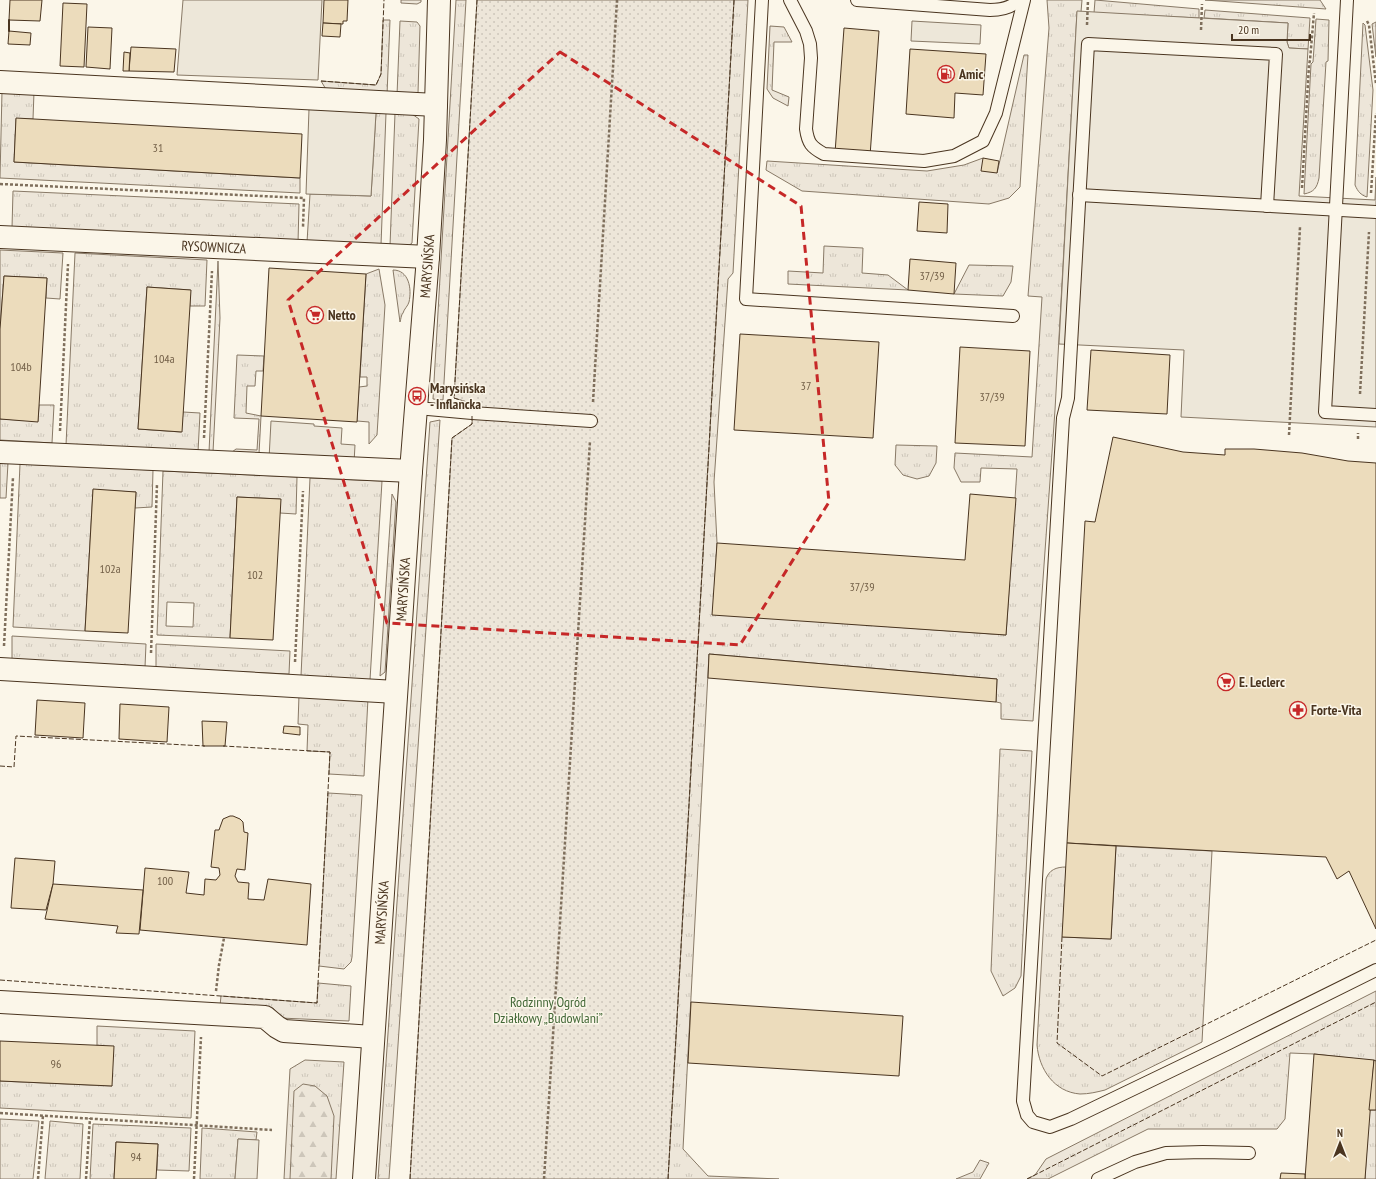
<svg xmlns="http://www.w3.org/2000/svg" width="1376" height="1179" font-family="'PT Sans Narrow',sans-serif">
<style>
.grass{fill:url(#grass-tufts);stroke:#887966;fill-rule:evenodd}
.forest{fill:url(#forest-firs);stroke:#887966}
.park{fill:url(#park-dots);stroke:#887966}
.parking{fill:#ede7d9;stroke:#887966}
.building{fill:#ecdcbc;stroke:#4a3520}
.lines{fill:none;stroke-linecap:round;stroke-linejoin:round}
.lane-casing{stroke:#4a3520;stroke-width:14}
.street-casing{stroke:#4a3520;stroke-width:24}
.path{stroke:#7f6f5c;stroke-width:2.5;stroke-dasharray:3 2;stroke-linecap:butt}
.lane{stroke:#fbf6e9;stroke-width:12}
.street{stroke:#fbf6e9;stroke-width:22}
.fence{stroke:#4a3520;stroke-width:1;stroke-dasharray:5 2;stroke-linecap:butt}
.wall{stroke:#4a3520;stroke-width:2}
.marked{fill:none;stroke:#c62828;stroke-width:3;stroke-dasharray:8 5;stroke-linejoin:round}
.labels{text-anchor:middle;stroke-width:3;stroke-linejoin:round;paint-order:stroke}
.number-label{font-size:12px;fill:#725f47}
.poi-label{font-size:14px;font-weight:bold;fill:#4a3520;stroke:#fbf6e9;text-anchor:start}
.street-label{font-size:14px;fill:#4a3520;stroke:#fbf6e9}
.park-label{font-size:14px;fill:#436837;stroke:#fbf6e9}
</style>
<defs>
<pattern id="grass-tufts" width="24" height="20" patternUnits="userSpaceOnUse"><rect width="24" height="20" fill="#ede6d9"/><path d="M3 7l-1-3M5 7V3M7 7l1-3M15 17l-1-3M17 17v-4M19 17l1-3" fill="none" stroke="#cdc6ba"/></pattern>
<pattern id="forest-firs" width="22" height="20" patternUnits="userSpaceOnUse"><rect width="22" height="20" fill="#ede6d9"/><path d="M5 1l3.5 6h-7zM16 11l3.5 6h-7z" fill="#cdc6ba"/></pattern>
<pattern id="park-dots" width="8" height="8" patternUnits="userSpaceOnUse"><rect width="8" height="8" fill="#ede6d9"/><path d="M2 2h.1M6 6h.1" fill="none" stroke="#cdc6ba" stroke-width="1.8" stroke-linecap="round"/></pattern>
</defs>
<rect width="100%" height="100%" fill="#fbf6e9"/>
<!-- grass -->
<g class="grass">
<polygon points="401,0 421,0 421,2 417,4 401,3"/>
<polygon points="456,0 466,0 443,400 433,399"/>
<polygon points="734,0 748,0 733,273 728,279 714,482 717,543 713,614 1006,635 1017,469 981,468 980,482 961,482 954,468 955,453 1032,457 1042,297 1028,296 1049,28 1047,0 1082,0 1081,12 1077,12 1055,410 1033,721 1001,719 1001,703 996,702 997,679 709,654 683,1149 708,1176 779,1179 668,1179"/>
<polygon points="1095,0 1199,9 1199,18 1094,13"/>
<polygon points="1205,0 1320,0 1326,9"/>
<polygon points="1205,10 1310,18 1308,49 1289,48 1287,42 1288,23 1204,18"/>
<path d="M1316,19l13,1 -1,41 -2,1 -7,116c-2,10 -5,14 -15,16l7,-130 2,-2z"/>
<polygon points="383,20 390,20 387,95 327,91 321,81 376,85 381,74"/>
<polygon points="400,21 417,22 420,26 418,93 397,95"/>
<polygon points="1376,22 1376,57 1372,24"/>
<path d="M1363,23l2,2 8,65 -6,107c-6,-2 -9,-5 -12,-12z"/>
<polygon points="770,26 784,27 792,42 774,42 772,90 789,97 788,106 773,98 767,89"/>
<polygon points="1024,55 1028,55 1020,187 1009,198 989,204 802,191 766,170 767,161 927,171 964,165 983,158 997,173"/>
<polygon points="2,91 34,92 33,119 16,119 14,162 300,178 300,193 0,178"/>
<polygon points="376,113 386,113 381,245 307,242 310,194 371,196"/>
<polygon points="395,113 412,114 419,119 412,243 407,247 390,246"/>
<polygon points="13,191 299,204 298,243 12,228"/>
<polygon points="824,246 863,248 862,273 888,275 908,290 788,284 788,271 823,273"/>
<polygon points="0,250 63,253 60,299 46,298 47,278 4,276 0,329"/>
<polygon points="75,253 207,260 205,306 190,306 190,290 147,287 138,429 181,432 183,412 200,413 198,452 66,445"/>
<polygon points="218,261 220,318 213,452 209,452"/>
<polygon points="969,265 1013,266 1011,282 1003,296 954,294"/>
<polygon points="379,269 385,305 377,435 369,444 369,422 357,421 359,387 367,386 367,377 360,377 366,274"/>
<path d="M393,270c16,0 19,19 16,32 -1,4 -5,7 -6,11 -2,2 -2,6 -3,9z"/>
<polygon points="237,355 264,356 263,371 256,371 255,386 247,386 246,413 261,416 259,454 232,452 236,449 257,450 259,419 234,418"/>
<polygon points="39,405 54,405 52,443 0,440 0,419 38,421"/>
<polygon points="440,420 389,1179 378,1179 430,422"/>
<polygon points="896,445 937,446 936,463 929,476 917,479 903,475 895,465"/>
<polygon points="0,463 8,463 6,498 0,498"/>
<polygon points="20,464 153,470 152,507 135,508 136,492 93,490 85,631 13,627"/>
<path d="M163,471l134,6 -1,37 -16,-1v-14l-43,-2 -7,141 -73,-3zM167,602l27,1 -1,24 -27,-1z"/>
<polygon points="310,478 382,481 370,680 301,676"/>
<polygon points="392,494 396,502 385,672 380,676"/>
<polygon points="12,636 146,644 145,667 12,660"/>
<polygon points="156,644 290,651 289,674 156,668"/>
<polygon points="299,695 368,698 364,776 329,774 330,752 307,751 308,725 298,724"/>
<polygon points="1000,749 1032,751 1021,976 1015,988 1003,996 991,971"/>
<polygon points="328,793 362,795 352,957 351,962 344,969 319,966"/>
<path d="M1116,846l96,5 -10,191 -97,48c-8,2 -16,4 -25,4 -26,-2 -41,-25 -43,-49l9,-166c3,-9 10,-12 20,-12l-3,70 48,2z"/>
<polygon points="318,983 351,986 349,1021 280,1018 273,1008 220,1006 221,996 317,1003"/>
<polygon points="1376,991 1376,1061 1314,1054 1290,1053 1285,1119 1277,1129 1148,1129 1048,1179 1027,1179 1035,1175 1046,1159"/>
<polygon points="97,1026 195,1031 191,1118 0,1108 0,1081 112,1086 97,1046"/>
<polygon points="305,1060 344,1062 336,1179 284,1179 290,1069"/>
<polygon points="1369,1110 1376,1110 1376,1179 1365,1179"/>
<polygon points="0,1119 39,1121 33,1179 0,1179"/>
<polygon points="50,1121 83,1124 80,1179 45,1179"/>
<polygon points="93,1124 191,1128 189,1171 157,1170 158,1144 116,1142 114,1179 90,1179"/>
<polygon points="202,1128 257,1132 256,1140 238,1139 235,1179 200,1179"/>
<polygon points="980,1160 989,1163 980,1179 956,1179 973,1172"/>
</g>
<!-- forest -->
<polygon class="forest" points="303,1084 315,1086 327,1096 334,1116 331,1179 290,1179 294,1091"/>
<!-- park -->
<polygon class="park" points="477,0 734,0 668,1179 410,1179 452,438 472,424 473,404 454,398"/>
<!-- parking -->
<g class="parking">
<polygon points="183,0 322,0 318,80 177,75"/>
<polygon points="1077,11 1288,23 1287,42 1289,48 1308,49 1299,196 1375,200 1376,177 1376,427 1181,417 1184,350 1059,344"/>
<polygon points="912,21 981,25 980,44 911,41"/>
<polygon points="309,109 376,113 371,196 306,194"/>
<polygon points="271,421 314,424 314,426 342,428 341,444 355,445 354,463 269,459"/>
<polygon points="238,1139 259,1140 257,1179 235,1179"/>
</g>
<!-- building -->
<g class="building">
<polygon points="10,0 42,0 40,21 9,20"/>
<polygon points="324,0 348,0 347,21 343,21 343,24 323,23"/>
<polygon points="63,3 87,4 84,67 60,66"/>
<polygon points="323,23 341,24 340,37 322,36"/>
<polygon points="88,27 112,28 110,69 86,67"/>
<polygon points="844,28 879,31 870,156 835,153"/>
<polygon points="9,31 31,33 30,45 8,44"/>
<polygon points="131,47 176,49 174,72 129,71"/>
<polygon points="910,49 986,54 983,95 955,93 954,118 906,114"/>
<polygon points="124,52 130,53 129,71 123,71"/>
<polygon points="16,118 302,134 300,178 14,162"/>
<polygon points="983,158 999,161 997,173 981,171"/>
<polygon points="919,202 948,204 947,233 917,231"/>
<polygon points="910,259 956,263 954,294 908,290"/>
<polygon points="269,268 366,274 357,422 261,416"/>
<polygon points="4,276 47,278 38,422 0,419 0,329"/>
<polygon points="147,287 191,290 182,432 138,429"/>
<polygon points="740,334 879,342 873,438 734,430"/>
<polygon points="960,347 1030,351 1025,446 955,443"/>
<polygon points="1091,350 1170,355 1167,414 1087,410"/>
<polygon points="1113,437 1183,452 1225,455 1225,449 1254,449 1302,453 1348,461 1376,463 1376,929 1349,871 1337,879 1326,857 1067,843 1085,521 1095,522"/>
<polygon points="93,489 136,492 128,633 85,631"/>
<polygon points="970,494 1016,498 1006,635 712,615 717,543 965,560"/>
<polygon points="237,497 281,499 273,640 230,638"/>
<polygon points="709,654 997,679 996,702 708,678"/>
<polygon points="37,700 85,703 83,738 35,735"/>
<polygon points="120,704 169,707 167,742 119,739"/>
<polygon points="202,721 227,722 225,746 203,746"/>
<polygon points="284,726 300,727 300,735 283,733"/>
<polygon points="230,816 233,816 240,819 243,822 244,832 248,833 245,870 237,869 235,876 238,882 249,883 248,899 264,900 268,879 311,884 307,945 140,930 145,868 189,872 186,893 204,895 205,879 216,880 220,875 219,868 211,867 215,830 219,830 223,819"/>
<polygon points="1067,843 1116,846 1111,939 1062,937"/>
<polygon points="15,858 55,861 53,884 46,910 11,908"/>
<polygon points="53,884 143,890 139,934 116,933 118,926 45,919"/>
<polygon points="691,1002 903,1016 899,1076 688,1063"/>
<polygon points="0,1041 114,1046 112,1086 0,1081"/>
<polygon points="1314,1054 1374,1060 1365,1179 1305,1179"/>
<polygon points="1374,1060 1376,1061 1376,1110 1369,1110"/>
<polygon points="116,1142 158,1144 156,1179 114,1179"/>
<polygon points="1281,1173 1305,1174 1305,1179 1280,1179"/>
</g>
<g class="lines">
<!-- lane casing -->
<g class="lane-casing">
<g id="lane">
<polyline points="762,0 746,299 1013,316"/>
<path d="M790,0l16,31 4,13 1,14 -5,71c2,14 5,18 18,25l100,7 30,-5 29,-15 13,-28 28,-113"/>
<path d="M857,0l133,10c12,0 21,-2 29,-10"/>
<polyline points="1347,0 1325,412 1376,415"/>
<polyline points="1079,195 1376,212"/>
<polyline points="1267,206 1276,54 1088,44 1068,398 1063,418 1023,1101 1027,1115 1033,1122 1050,1127 1071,1119 1229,1043 1376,970"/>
<polyline points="417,408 472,413 591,421"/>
<polyline points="1098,1179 1135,1162 1166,1153 1203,1152 1249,1153"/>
</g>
</g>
<!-- street casing -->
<g class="street-casing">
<g id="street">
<polyline points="0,82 436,105"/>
<path id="s1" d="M0,237l428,20"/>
<polyline points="0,452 411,471"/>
<polyline points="0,669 396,692"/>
<polyline points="0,1002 265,1017 277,1027 284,1031 373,1037"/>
<path id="s2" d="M364,1179l47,-708 17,-214 7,-117 4,-140"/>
</g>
</g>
<!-- path -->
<g class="path">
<polyline points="1367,21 1369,25 1376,84"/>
<polyline points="1087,25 1088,0"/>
<polyline points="1201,30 1202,4"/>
<polyline points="0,184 304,198 303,227"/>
<polyline points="1302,188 1309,65 1310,60 1314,13"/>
<polyline points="1371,193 1376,113"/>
<polyline points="1360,394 1369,232"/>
<polyline points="593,402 617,0"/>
<polyline points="60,431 68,264"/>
<polyline points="1289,435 1300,227"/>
<polyline points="204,438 212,271"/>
<polyline points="1358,439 1358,433"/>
<polyline points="4,646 13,477"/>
<polyline points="151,653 157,484"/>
<polyline points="295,662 303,491"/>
<polyline points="216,991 219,965 224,938"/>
<polyline points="0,1113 272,1130"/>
<polyline points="38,1179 43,1115"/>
<polyline points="86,1179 90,1118"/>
<polyline points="194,1179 201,1037"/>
<polyline points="544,1179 590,441"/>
</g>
<!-- lane -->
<use href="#lane" class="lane"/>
<!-- street -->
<use href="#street" class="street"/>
<!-- fence -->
<g class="fence">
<polyline points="321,81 376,85 381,74 384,0"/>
<polyline points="472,410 473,404 454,398 477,0"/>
<polyline points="0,766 14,767 16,736 205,746"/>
<polyline points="1062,937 1057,1043 1102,1076 1376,940"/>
<polyline points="0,980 317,1003 330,752 223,746"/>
<polyline points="410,1179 452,438 472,424 472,416"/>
<polyline points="668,1179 734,0"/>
<polyline points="1027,1179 1376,1002"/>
</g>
<!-- wall -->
<polyline class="wall" points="9,31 9,20"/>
</g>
<!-- marked area -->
<path class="marked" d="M560,52l241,154 28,296 -89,143 -353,-22 -99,-323z"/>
<!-- icons -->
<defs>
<g id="fuel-ring" transform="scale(0.9)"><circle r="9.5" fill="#fbf6e9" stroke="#c62828" stroke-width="1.5"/><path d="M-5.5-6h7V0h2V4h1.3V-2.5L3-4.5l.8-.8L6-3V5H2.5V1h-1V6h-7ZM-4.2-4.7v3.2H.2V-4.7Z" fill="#c62828"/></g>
<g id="supermarket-ring" transform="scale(0.9)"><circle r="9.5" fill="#fbf6e9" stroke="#c62828" stroke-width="1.5"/><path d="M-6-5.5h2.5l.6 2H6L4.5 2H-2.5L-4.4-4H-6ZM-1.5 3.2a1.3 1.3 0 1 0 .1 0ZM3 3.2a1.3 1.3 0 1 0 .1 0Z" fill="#c62828"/></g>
<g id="bus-ring" transform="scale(0.9)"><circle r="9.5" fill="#fbf6e9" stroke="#c62828" stroke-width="1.5"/><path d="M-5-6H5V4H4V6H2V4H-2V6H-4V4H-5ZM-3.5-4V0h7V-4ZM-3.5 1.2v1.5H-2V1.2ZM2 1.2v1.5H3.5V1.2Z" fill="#c62828"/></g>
<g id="pharmacy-ring" transform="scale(0.9)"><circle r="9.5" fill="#fbf6e9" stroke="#c62828" stroke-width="1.5"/><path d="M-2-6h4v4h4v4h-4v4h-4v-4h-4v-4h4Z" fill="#c62828"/></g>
</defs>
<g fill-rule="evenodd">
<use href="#fuel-ring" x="946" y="74"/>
<use href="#supermarket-ring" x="315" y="315"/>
<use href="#bus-ring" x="417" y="396"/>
<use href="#supermarket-ring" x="1226" y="682"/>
<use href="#pharmacy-ring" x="1298" y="710"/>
</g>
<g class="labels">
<!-- number labels -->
<g class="number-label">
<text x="158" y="152">31</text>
<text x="932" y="280">37/39</text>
<text x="164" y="363">104a</text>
<text x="21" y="371">104b</text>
<text x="806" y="390">37</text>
<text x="992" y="401">37/39</text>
<text x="110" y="573">102a</text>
<text x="255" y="579">102</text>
<text x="862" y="591">37/39</text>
<text x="165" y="885">100</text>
<text x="56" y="1068">96</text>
<text x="136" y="1161">94</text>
</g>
<!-- poi labels -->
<g class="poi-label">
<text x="959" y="79">Amic</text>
<text x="328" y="320">Netto</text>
<text x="430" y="393">Marysińska<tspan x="430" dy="16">- Inflancka</tspan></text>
<text x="1239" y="687">E. Leclerc</text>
<text x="1311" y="715">Forte-Vita</text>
</g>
<!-- street labels -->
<g class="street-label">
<text dy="5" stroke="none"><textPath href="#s1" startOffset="214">RYSOWNICZA</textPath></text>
<text dy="5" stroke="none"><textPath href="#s2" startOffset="915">MARYSIŃSKA</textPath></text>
<text dy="5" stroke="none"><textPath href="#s2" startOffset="591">MARYSIŃSKA</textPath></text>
<text dy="5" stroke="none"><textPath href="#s2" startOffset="267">MARYSIŃSKA</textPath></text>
</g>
<!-- park labels -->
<g class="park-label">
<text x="548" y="1007">Rodzinny Ogród<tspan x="548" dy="16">Działkowy „Budowlani”</tspan></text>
</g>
</g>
<!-- north arrow -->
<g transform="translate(1340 1143)" stroke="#fbf6e9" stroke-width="3" paint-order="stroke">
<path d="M0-3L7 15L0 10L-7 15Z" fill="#4a3520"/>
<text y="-6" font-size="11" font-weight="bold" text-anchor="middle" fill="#4a3520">N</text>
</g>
<!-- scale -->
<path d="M1232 34v6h78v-6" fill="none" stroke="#4a3520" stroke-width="2"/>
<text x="1238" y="34" font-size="12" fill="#4a3520" stroke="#fbf6e9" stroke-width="3" paint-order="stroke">20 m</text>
</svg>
